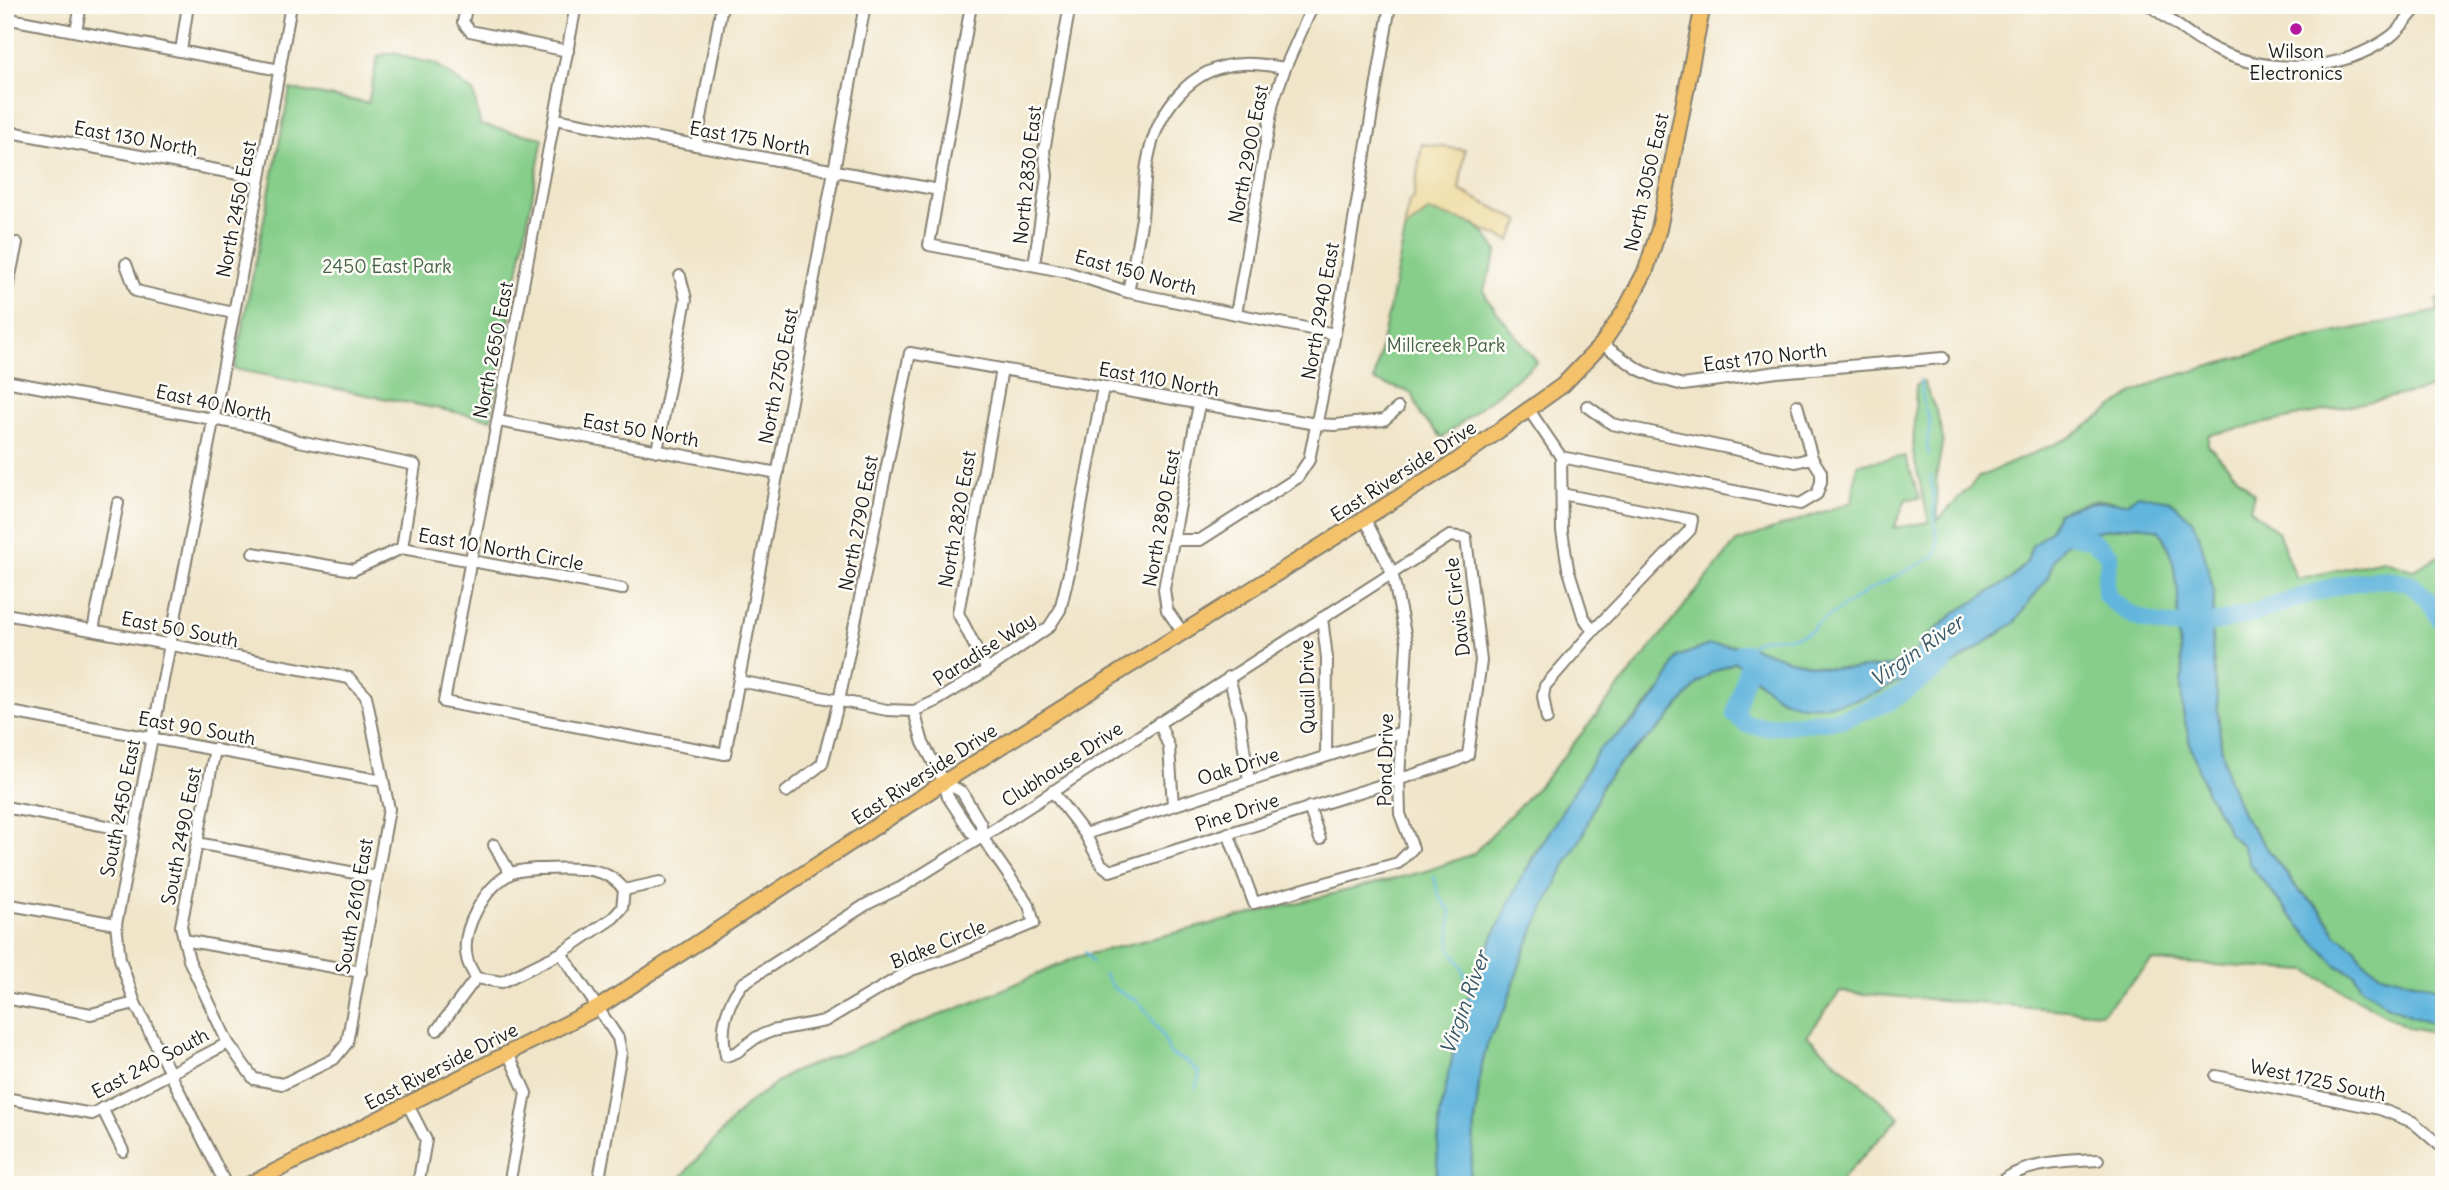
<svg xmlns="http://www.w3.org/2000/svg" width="2449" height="1190" font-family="Delius,sans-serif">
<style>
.green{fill:#86ce8a;stroke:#517553;stroke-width:2}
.sand{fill:#eeda9e;stroke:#857b5d;stroke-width:2}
.water{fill:#62b5dd;stroke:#3f687c;stroke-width:2}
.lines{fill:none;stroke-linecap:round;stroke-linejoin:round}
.stream{stroke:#62b5dd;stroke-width:2.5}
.river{stroke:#62b5dd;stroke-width:18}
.minor-casing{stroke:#868072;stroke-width:14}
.major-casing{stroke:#868072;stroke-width:18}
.minor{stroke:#fff;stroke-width:10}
.major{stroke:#f3c26a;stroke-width:14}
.poi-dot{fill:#b5179e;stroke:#fdfcf7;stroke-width:2.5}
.labels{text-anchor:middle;stroke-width:5;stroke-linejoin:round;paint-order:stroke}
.poi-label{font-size:19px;fill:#1c1c1c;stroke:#fdfcf7}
.street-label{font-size:19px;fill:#1c1c1c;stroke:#fdfcf7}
.park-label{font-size:19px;fill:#466348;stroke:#fdfcf7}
.water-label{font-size:21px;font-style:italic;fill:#385969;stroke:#fdfcf7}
</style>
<rect width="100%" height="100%" fill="#fdfcf7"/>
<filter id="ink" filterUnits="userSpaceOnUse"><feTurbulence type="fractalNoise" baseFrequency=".0143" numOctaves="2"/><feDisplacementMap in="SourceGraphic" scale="14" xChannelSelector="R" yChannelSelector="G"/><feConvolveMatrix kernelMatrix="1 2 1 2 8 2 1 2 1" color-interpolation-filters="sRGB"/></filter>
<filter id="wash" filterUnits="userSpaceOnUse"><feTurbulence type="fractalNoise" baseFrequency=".00686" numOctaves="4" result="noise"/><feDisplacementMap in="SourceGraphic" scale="28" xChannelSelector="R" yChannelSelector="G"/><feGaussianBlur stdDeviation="1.57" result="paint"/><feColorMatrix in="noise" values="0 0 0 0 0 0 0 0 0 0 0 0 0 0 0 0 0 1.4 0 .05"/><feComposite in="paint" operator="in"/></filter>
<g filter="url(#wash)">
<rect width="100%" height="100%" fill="#f0e5c9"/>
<!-- green -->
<g class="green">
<polygon points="394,52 405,57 436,64 474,93 480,125 543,138 491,419 234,369 290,89 368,103 378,56"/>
<path d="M1429,211c33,9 52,8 68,41l-13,37 3,10 50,63 -95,76 -21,-22 -8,-21 -6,-4 -33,-10 32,-153z"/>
<path d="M2437,299h7v87l-236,49v10l46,49 -4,15 28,23 19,47 85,-19 32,10 30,-17v436l-60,-14 -19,-12 -10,-15 -18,-13 -16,-25 -21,-19 -57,-75 -15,-38 -7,-33 -9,-99 2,-54 -15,-57c-31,-13 -65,-35 -99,-35 -15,1 -29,7 -42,13l-8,18 -18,15 -5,16 -16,17 -57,35 -26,22 -12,15 -25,15 -39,3 -27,-1 -39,-9 -37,-13 -40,-1 -32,12 -13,29 -24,28 -27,25 -13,9 -45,77 -20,27 -50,103 -17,43 -14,51 -14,66 -4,70h-762l70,-78 44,-33 191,-74 98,-43 349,-86 47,-17 72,-75 191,-237 116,-40 5,-38 48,-8 15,42 -14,1 -12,29 35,-6 -16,-69 3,-68 7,-4 14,32 6,26 -7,39 2,42 41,-43 92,-40 62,-44 31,-14 150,-42 124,-26z"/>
<polygon points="2139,525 2159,530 2171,552 2178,590 2178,633 2183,672 2181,683 2183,712 2191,748 2207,793 2224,821 2229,834 2242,845 2250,865 2337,966 2354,974 2361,987 2424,1021 2444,1024 2444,1035 2409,1028 2307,971 2152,961 2102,1013 1840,992 1807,1036 1900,1117 1836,1185 1469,1185 1480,1073 1488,1041 1505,1009 1525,949 1566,863 1583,835 1602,785 1620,763 1664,724 1699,682 1711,673 1735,662 1746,668 1757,680 1782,699 1817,705 1858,699 1881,691 1897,682 1928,678 1941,673 2003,631 2048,577 2054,559 2064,545 2089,532"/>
</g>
<!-- sand -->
<polygon class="sand" points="1422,144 1465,150 1459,190 1520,221 1510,241 1481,229 1475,224 1429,211 1407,228 1404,233 1409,201 1413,200"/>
<!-- water -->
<path class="water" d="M2137,495l33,6 22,19 7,15 15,57 -2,54 9,99 7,33 15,38 56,75 22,19 16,25 18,13 10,15 19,12 60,14v35l-20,-3 -36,-15 -27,-19 -7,-13 -17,-8 -40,-43 -47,-58 -8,-20 -13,-11 -5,-13 -17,-28 -16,-45 -8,-36 -2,-29 2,-11 -5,-39v-43l-7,-38 -12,-22 -20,-5 -30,4 -20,3 -25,13 -10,14 -6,18 -34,46 -73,50c-14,5 -29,5 -43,9 -7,2 -13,7 -19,10 -26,10 -70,21 -97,7 -18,-9 -29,-27 -47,-37l-24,11 -12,9 -35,42 -44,39 -18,22 -19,50 -17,28 -41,86 -20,60 -17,32 -8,32 -11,112h-33l4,-70 14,-66 14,-51 17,-43 34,-73 81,-134c24,-16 47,-38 63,-61 6,-9 9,-21 14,-30l32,-12 40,1 37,13 39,9 27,1 39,-3 25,-15 12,-15 26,-22 57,-35 16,-17 5,-16 18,-15 8,-18c26,-11 39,-13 68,-10z"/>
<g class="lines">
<!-- stream -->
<g class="stream">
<polyline points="1920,380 1924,405 1930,423 1927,445 1929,455"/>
<path d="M1748,648c11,-13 27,-10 43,-11 7,-1 15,-4 22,-7l2,-5 54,-35 66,-34 3,-8 -7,-72"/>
<polyline points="1434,877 1440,898 1451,911 1450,948 1461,965 1471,993"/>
<polyline points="1085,952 1092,962"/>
<path d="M1104,974c9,16 13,17 29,24 12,6 33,42 37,56l19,9 11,11 -4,13"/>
</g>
<!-- river -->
<g class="river">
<path d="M2059,536l3,-3 30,7 18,15 -4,26v14c74,76 183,-10 268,-15 13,-1 29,-1 41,7 12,9 21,25 29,38"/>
<polyline points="1740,653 1745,653 1749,662 1735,714 1746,724 1765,727 1841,719 1889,702 1944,664"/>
</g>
</g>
</g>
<g filter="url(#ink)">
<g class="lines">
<!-- minor casing -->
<g class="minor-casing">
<g id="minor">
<polyline points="467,5 463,22 470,31 568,51"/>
<polyline points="576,5 444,702 725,754 865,5"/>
<polyline points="971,5 929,245 1067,272 1128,292 1335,334"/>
<path d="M2149,5c22,15 44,34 67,45 56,25 123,23 174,-13 11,-8 20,-22 29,-32"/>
<polyline points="5,18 280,70"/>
<polyline points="76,31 81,5"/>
<polyline points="181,51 188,5"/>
<polyline points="555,119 939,190"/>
<polyline points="5,131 260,178"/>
<polyline points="696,145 722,5"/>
<polyline points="126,264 136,291 233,313"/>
<polyline points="1034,265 1047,176 1044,151 1070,5"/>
<path d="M1128,292c5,-25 10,-50 14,-74 2,-20 2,-40 6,-59 9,-48 42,-93 94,-95 15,-1 29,2 43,4"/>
<polyline points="5,299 17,243"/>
<polyline points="1236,314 1273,102 1285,68 1313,5"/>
<polyline points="1602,344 1638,369 1658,378 1683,385 1777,372 1943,358"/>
<polyline points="5,381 256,427 299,441 415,465 402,548"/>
<polyline points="1587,406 1612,424 1796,462 1812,458"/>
<polyline points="1529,410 1561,457 1562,531 1568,568 1583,616 1593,631"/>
<polyline points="498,421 778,473"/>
<polyline points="657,451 686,299 680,276"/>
<polyline points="1561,457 1800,504 1817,494 1821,482 1821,472 1812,458 1797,405"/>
<polyline points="1173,540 1200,540 1297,478 1309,460 1335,334 1390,5"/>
<polyline points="253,553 353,570 402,548 622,589"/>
<polyline points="5,614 349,678 366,696 389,809 347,1043 334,1059 283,1084 254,1079 228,1043 189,960 181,926 215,749"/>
<polyline points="1322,618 1327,658 1326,756"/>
<polyline points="93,630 118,503"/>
<polyline points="1183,633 1167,610 1164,589 1199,404"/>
<polyline points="987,670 958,613 1002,369"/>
<polyline points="1229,677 1239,714 1249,781"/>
<polyline points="739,681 887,710 914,711 936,701 987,670 1049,627 1060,610 1069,573 1103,387"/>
<polyline points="5,711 383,781"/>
<path d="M914,711l9,32 21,39 4,15 23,35 11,5 47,68 5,18 -82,34 -41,13 -86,51 -53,10 -15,6 -20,15 -11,4c-6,-26 0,-51 16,-72l125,-80 35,-17 80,-50 468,-301 16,2 15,123 -13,94 -14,7 -344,109 -9,-7 -16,-30 -33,-43"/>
<polyline points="1547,719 1543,696 1545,686 1593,631 1690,530 1692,520 1562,494"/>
<polyline points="1159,722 1169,747 1173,805"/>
<polyline points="944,782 962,792 981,824 982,837"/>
<polyline points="786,792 822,764 839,701 910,353 1316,424 1335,425 1384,420 1398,408"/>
<polyline points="5,807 133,831"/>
<polyline points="1309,807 1320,839"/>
<polyline points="1228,833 1254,903 1398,863 1413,848 1400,814 1399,779 1407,643 1392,572 1365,519"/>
<polyline points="1085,834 1402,732"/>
<polyline points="197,843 376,877"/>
<polyline points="494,845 510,873"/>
<path d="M537,869c30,0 69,-6 87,21l-2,18 -9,10 -52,35 -59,29 -26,-4c-3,-6 -8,-13 -9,-20 -7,-28 18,-71 43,-84 7,-4 19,-4 27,-5z"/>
<polyline points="624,890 660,882"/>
<polyline points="5,904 116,924"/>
<polyline points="184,940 361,972"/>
<polyline points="561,953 618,1038 621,1053 598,1185"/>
<polyline points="5,998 91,1014 135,1003"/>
<polyline points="437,1030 476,978"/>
<polyline points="509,1055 526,1093 509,1185"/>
<polyline points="2216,1076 2380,1109 2413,1122 2444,1149"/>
<polyline points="5,1098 92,1114 228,1043"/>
<polyline points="408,1105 426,1140 418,1185"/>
<polyline points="102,1108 123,1151"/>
<polyline points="226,1185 135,1003 120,959 116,924 260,178 291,5"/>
<path d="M1998,1185c23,-23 69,-23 100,-25"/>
</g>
</g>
<!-- major casing -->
<g class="major-casing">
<polyline id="major" points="248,1185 599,1007 944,782 1455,462 1563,385 1602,344 1625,310 1646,270 1659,229 1703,5"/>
</g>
<!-- minor -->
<use href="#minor" class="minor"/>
<!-- major -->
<use href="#major" class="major"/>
</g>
</g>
<!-- markers -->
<circle class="poi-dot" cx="2296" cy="29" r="7"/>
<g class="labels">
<!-- poi labels -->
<g class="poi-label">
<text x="2296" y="58">Wilson<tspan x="2296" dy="22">Electronics</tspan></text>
</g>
<!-- street labels -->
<g class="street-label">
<text transform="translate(136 138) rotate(10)" y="7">East 130 North</text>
<text transform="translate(750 138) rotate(10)" y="7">East 175 North</text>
<text transform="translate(1248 154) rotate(-79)" y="7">North 2900 East</text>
<text transform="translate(1027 175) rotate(-84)" y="7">North 2830 East</text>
<text transform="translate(1646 182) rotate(-77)" y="7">North 3050 East</text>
<text transform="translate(236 209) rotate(-79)" y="7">North 2450 East</text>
<text transform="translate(1136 272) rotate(15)" y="7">East 150 North</text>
<text transform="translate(1320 311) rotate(-80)" y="7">North 2940 East</text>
<text transform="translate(493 350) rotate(-79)" y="7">North 2650 East</text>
<text transform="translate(1765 357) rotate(-7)" y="7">East 170 North</text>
<text transform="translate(778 376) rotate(-79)" y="7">North 2750 East</text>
<text transform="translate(1159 379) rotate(10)" y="7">East 110 North</text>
<text transform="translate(214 403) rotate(12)" y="7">East 40 North</text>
<text transform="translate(641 430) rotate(10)" y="7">East 50 North</text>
<text transform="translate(1403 471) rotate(-33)" y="7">East Riverside Drive</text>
<text transform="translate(1161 518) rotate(-80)" y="7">North 2890 East</text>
<text transform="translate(957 519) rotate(-80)" y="7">North 2820 East</text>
<text transform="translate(858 523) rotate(-79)" y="7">North 2790 East</text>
<text transform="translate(501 549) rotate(10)" y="7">East 10 North Circle</text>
<text transform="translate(1457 607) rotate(-97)" y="7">Davis Circle</text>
<text transform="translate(180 629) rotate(11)" y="7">East 50 South</text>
<text transform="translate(984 649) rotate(-33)" y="7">Paradise Way</text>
<text transform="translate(1307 687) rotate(-91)" y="7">Quail Drive</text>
<text transform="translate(197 728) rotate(10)" y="7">East 90 South</text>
<text transform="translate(1385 760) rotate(-89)" y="7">Pond Drive</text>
<text transform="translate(1062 764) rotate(-33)" y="7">Clubhouse Drive</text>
<text transform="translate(1238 766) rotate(-18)" y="7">Oak Drive</text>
<text transform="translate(924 774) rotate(-33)" y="7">East Riverside Drive</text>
<text transform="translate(120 808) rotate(-79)" y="7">South 2450 East</text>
<text transform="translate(1237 812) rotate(-18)" y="7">Pine Drive</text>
<text transform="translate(181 836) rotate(-79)" y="7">South 2490 East</text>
<text transform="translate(354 906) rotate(-80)" y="7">South 2610 East</text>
<text transform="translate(938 944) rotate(-22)" y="7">Blake Circle</text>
<text transform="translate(150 1063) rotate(-28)" y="7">East 240 South</text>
<text transform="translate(441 1066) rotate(-27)" y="7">East Riverside Drive</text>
<text transform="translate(2318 1080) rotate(12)" y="7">West 1725 South</text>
</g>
<!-- park labels -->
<g class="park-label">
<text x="387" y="273">2450 East Park</text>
<text x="1446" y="352">Millcreek Park</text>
</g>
<!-- water labels -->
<g class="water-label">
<text transform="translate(1917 651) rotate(-35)" y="7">Virgin River</text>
<text transform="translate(1465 1003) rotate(-70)" y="7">Virgin River</text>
</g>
</g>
<!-- margin -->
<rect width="2449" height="1190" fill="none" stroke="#fdfcf7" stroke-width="28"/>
</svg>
